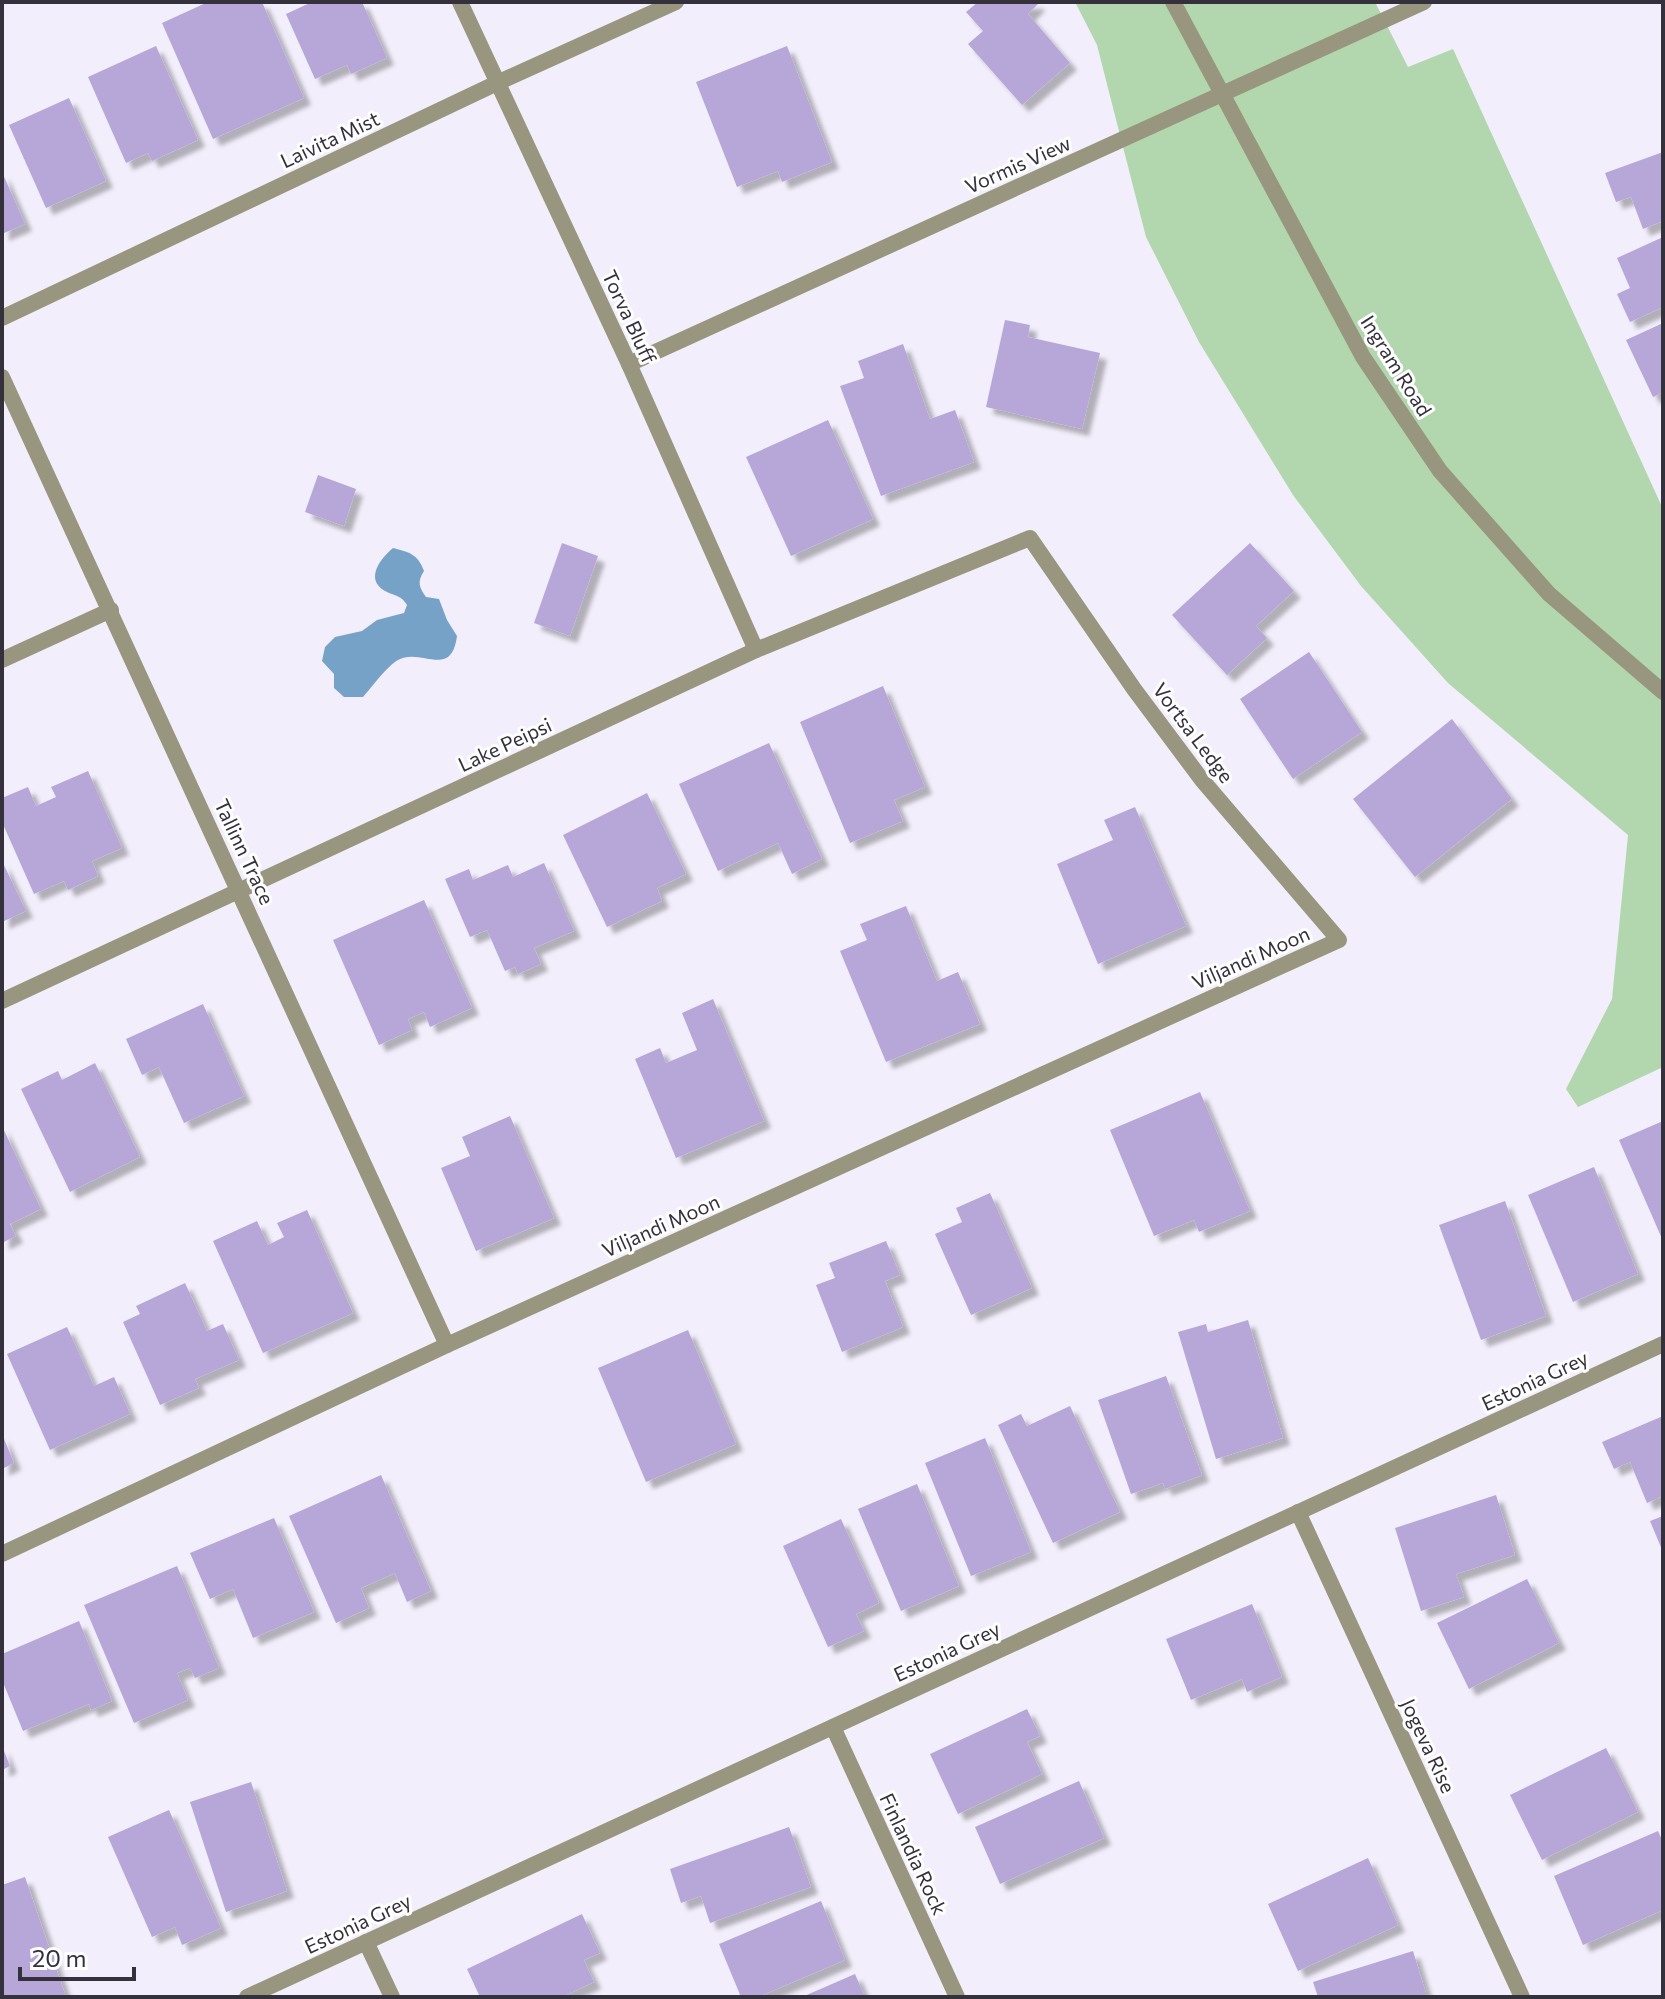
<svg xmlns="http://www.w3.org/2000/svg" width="1665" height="1999" font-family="Commissioner,sans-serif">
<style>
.green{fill:#b2d6ae}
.water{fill:#77a2c7}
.building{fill:#b7a7d9;filter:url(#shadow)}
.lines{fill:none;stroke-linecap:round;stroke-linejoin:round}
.minor{stroke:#99967f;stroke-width:16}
.tertiary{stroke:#99967f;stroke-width:16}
.labels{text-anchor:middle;stroke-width:6;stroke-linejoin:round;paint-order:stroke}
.street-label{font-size:20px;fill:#34303c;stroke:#fefefe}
</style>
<defs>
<filter id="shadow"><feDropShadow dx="7" dy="7" stdDeviation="2" flood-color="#0004"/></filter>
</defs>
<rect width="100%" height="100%" fill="#f2eefb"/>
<!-- green -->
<polygon class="green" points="1075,2 1375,2 1408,67 1453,49 1663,509 1663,1067 1578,1107 1566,1089 1612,999 1628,835 1448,683 1361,586 1293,495 1199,342 1146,237 1097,45"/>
<!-- water -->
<path class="water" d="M393,548c16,4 25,6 31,23 -7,11 -5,16 2,26l13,2 8,21 10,16c-6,44 -36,11 -59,24 -11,6 -26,27 -35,37h-19l-10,-9v-14l-12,-13 3,-14 10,-10 27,-6 15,-11 27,-7 3,-8c-6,-10 -12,-9 -22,-14 -21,-12 -4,-33 8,-43z"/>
<!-- building -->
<g class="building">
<polygon points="208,2 262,2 304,98 213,139 162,23"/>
<polygon points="312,2 362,2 387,58 351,74 347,65 315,79 286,14"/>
<polygon points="978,2 1036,2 1038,4 1028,14 1070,63 1022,105 968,44 983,31 966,12"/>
<polygon points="156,46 198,140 152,161 148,153 126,163 88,77"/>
<polygon points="787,46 832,162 782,182 778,171 737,187 696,82"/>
<polygon points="69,98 106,181 46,208 9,125"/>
<polygon points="1663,152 1663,221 1643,229 1631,197 1616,202 1605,173"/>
<polygon points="2,172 25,224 2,234"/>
<polygon points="1663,237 1663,307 1630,322 1617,294 1630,288 1617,258"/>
<polygon points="1005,320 1030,325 1028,337 1100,353 1082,429 986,407"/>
<polygon points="1663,323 1663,392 1653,397 1626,340"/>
<polygon points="903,344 930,419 955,410 974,462 881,496 840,386 864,378 858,361"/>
<polygon points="828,420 873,519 791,556 746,457"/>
<polygon points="318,475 356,489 344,526 305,512"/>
<polygon points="562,543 598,556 570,636 534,623"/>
<polygon points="1250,543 1294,591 1256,626 1267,638 1227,675 1172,615"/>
<polygon points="1309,652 1362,732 1293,779 1240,699"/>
<polygon points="883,686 925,787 894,800 903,821 850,843 800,722"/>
<polygon points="1452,719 1512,799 1415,877 1353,799"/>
<polygon points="769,743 822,859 792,874 778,843 718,871 679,784"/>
<polygon points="88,771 122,848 92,861 98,876 68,890 64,881 34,894 2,822 2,798 28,787 36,806 56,797 51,787"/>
<polygon points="647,793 686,874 657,888 662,901 607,927 563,835"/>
<polygon points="1135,807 1186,926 1098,964 1057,864 1113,840 1104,820"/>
<polygon points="2,861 26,911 2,922"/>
<polygon points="544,863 574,931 534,948 541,964 518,974 515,967 505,971 487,930 470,937 445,879 469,869 473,880 508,865 513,877"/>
<polygon points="424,900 472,1008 430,1027 424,1012 408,1019 412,1030 379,1045 333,940"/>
<polygon points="906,906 937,981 958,972 980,1024 886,1062 840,951 867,940 860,924"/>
<polygon points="713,999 764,1121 676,1158 635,1059 660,1048 666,1063 697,1050 682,1013"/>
<polygon points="203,1004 244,1096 184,1123 159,1067 142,1075 126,1039"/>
<polygon points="95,1063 140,1157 70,1192 21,1089 58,1071 62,1080"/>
<polygon points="1200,1092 1250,1211 1199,1232 1194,1220 1154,1236 1110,1130"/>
<polygon points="510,1116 554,1218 476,1251 441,1168 470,1156 462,1137"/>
<polygon points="1663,1121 1663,1241 1619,1140"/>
<polygon points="2,1126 41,1209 10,1224 16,1236 2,1243"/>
<polygon points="1594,1167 1638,1274 1573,1302 1528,1195"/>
<polygon points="990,1193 1032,1288 971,1315 935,1234 962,1222 956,1208"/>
<polygon points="1505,1201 1546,1316 1481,1340 1439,1225"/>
<polygon points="307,1210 353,1313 263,1353 213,1241 257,1221 268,1245 284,1237 277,1223"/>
<polygon points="886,1241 900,1275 885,1281 903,1327 842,1352 816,1285 835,1278 829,1263"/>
<polygon points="185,1283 207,1331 223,1324 239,1360 195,1379 199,1388 160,1405 123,1322 140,1314 136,1306"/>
<polygon points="1248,1320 1283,1438 1216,1459 1178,1332 1206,1324 1208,1332"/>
<polygon points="67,1327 94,1386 114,1377 130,1414 50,1450 7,1354"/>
<polygon points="688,1330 736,1444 646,1482 598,1368"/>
<polygon points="1166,1376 1202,1475 1165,1489 1163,1483 1131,1494 1098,1400"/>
<polygon points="1070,1406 1120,1512 1053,1543 998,1425 1021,1414 1027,1426"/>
<polygon points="1663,1416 1663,1496 1647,1503 1630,1462 1614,1469 1602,1442"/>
<polygon points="2,1434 14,1463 2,1469"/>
<polygon points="985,1438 1031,1552 971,1576 925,1463"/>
<polygon points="381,1475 431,1591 407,1602 395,1573 361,1588 369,1608 336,1623 289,1516"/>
<polygon points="917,1484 959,1586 901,1611 858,1509"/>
<polygon points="1496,1495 1515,1555 1456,1574 1464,1597 1421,1611 1395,1528"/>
<polygon points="1663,1516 1663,1552 1650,1521"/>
<polygon points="274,1518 314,1612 253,1638 233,1589 210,1599 190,1553"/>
<polygon points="841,1519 879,1603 856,1614 864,1631 828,1647 783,1546"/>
<polygon points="177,1566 219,1668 195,1678 190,1668 177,1673 188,1700 134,1723 84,1605"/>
<polygon points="1527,1579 1559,1643 1469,1689 1437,1623"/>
<polygon points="1252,1604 1282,1677 1247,1692 1242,1679 1191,1700 1166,1639"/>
<polygon points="79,1621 112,1701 91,1710 89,1704 23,1731 2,1680 2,1654"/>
<polygon points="1027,1709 1040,1736 1027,1742 1042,1774 958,1814 930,1754"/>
<polygon points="2,1746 10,1766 2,1770"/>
<polygon points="1606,1748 1638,1812 1542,1860 1510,1795"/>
<polygon points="1079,1781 1104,1838 1000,1884 975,1827"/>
<polygon points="251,1782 287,1891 226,1912 190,1802"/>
<polygon points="169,1810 221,1928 182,1945 175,1927 152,1937 108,1837"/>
<polygon points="789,1827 811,1887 710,1923 701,1896 681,1903 670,1869"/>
<polygon points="1658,1831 1663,1842 1663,1910 1583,1945 1554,1876"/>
<polygon points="1368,1858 1398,1925 1298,1971 1268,1904"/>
<polygon points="25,1877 66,1997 2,1997 2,1885"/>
<polygon points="821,1901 845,1960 758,1997 741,1997 719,1944"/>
<polygon points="582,1914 600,1953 584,1960 594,1982 562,1997 480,1997 467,1969"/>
<polygon points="1413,1951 1427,1997 1318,1997 1313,1982"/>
<polygon points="855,1974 865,1997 802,1997"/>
</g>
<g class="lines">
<!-- minor -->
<g class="minor">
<polyline points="460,2 629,364 756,650"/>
<polyline points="2,318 497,83 676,2"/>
<polyline points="629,364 1424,2"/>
<polyline points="2,377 447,1345"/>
<polyline points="2,660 111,610"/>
<polyline points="2,1001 756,650 1030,538 1134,689 1202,780 1339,940 447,1345 2,1554"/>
<polyline points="1298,1512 1522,1997"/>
<polyline points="833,1727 957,1997"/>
<polyline points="366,1942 392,1997"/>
<polyline points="247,1997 1663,1344"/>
</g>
<!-- tertiary -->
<polyline class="tertiary" points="1173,2 1363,357 1440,471 1549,594 1663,692"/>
</g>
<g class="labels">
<!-- street labels -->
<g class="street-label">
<text transform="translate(330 140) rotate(-25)" y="7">Laivita Mist</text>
<text transform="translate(1018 165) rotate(-24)" y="7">Vormis View</text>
<text transform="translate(629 317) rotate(65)" y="7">Torva Bluff</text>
<text transform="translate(1396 366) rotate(58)" y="7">Ingram Road</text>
<text transform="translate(1193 733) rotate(53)" y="7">Vortsa Ledge</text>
<text transform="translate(505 745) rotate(-25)" y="7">Lake Peipsi</text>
<text transform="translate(244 852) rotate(65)" y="7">Tallinn Trace</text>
<text transform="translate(1251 958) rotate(-24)" y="7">Viljandi Moon</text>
<text transform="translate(661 1226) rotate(-24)" y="7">Viljandi Moon</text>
<text transform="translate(1535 1381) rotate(-25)" y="7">Estonia Grey</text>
<text transform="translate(947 1652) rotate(-25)" y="7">Estonia Grey</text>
<text transform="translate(1428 1746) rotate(65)" y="7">Jogeva Rise</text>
<text transform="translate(913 1854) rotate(65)" y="7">Finlandia Rock</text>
<text transform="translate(358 1924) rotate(-25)" y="7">Estonia Grey</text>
</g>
</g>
<!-- border -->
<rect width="1665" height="1999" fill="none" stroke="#34303c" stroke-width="8"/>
<!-- scale -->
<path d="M20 1967v12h114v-12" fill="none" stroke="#34303c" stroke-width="4"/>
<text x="32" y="1967" font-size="24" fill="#34303c" stroke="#fefefe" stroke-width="6" paint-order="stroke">20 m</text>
</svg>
